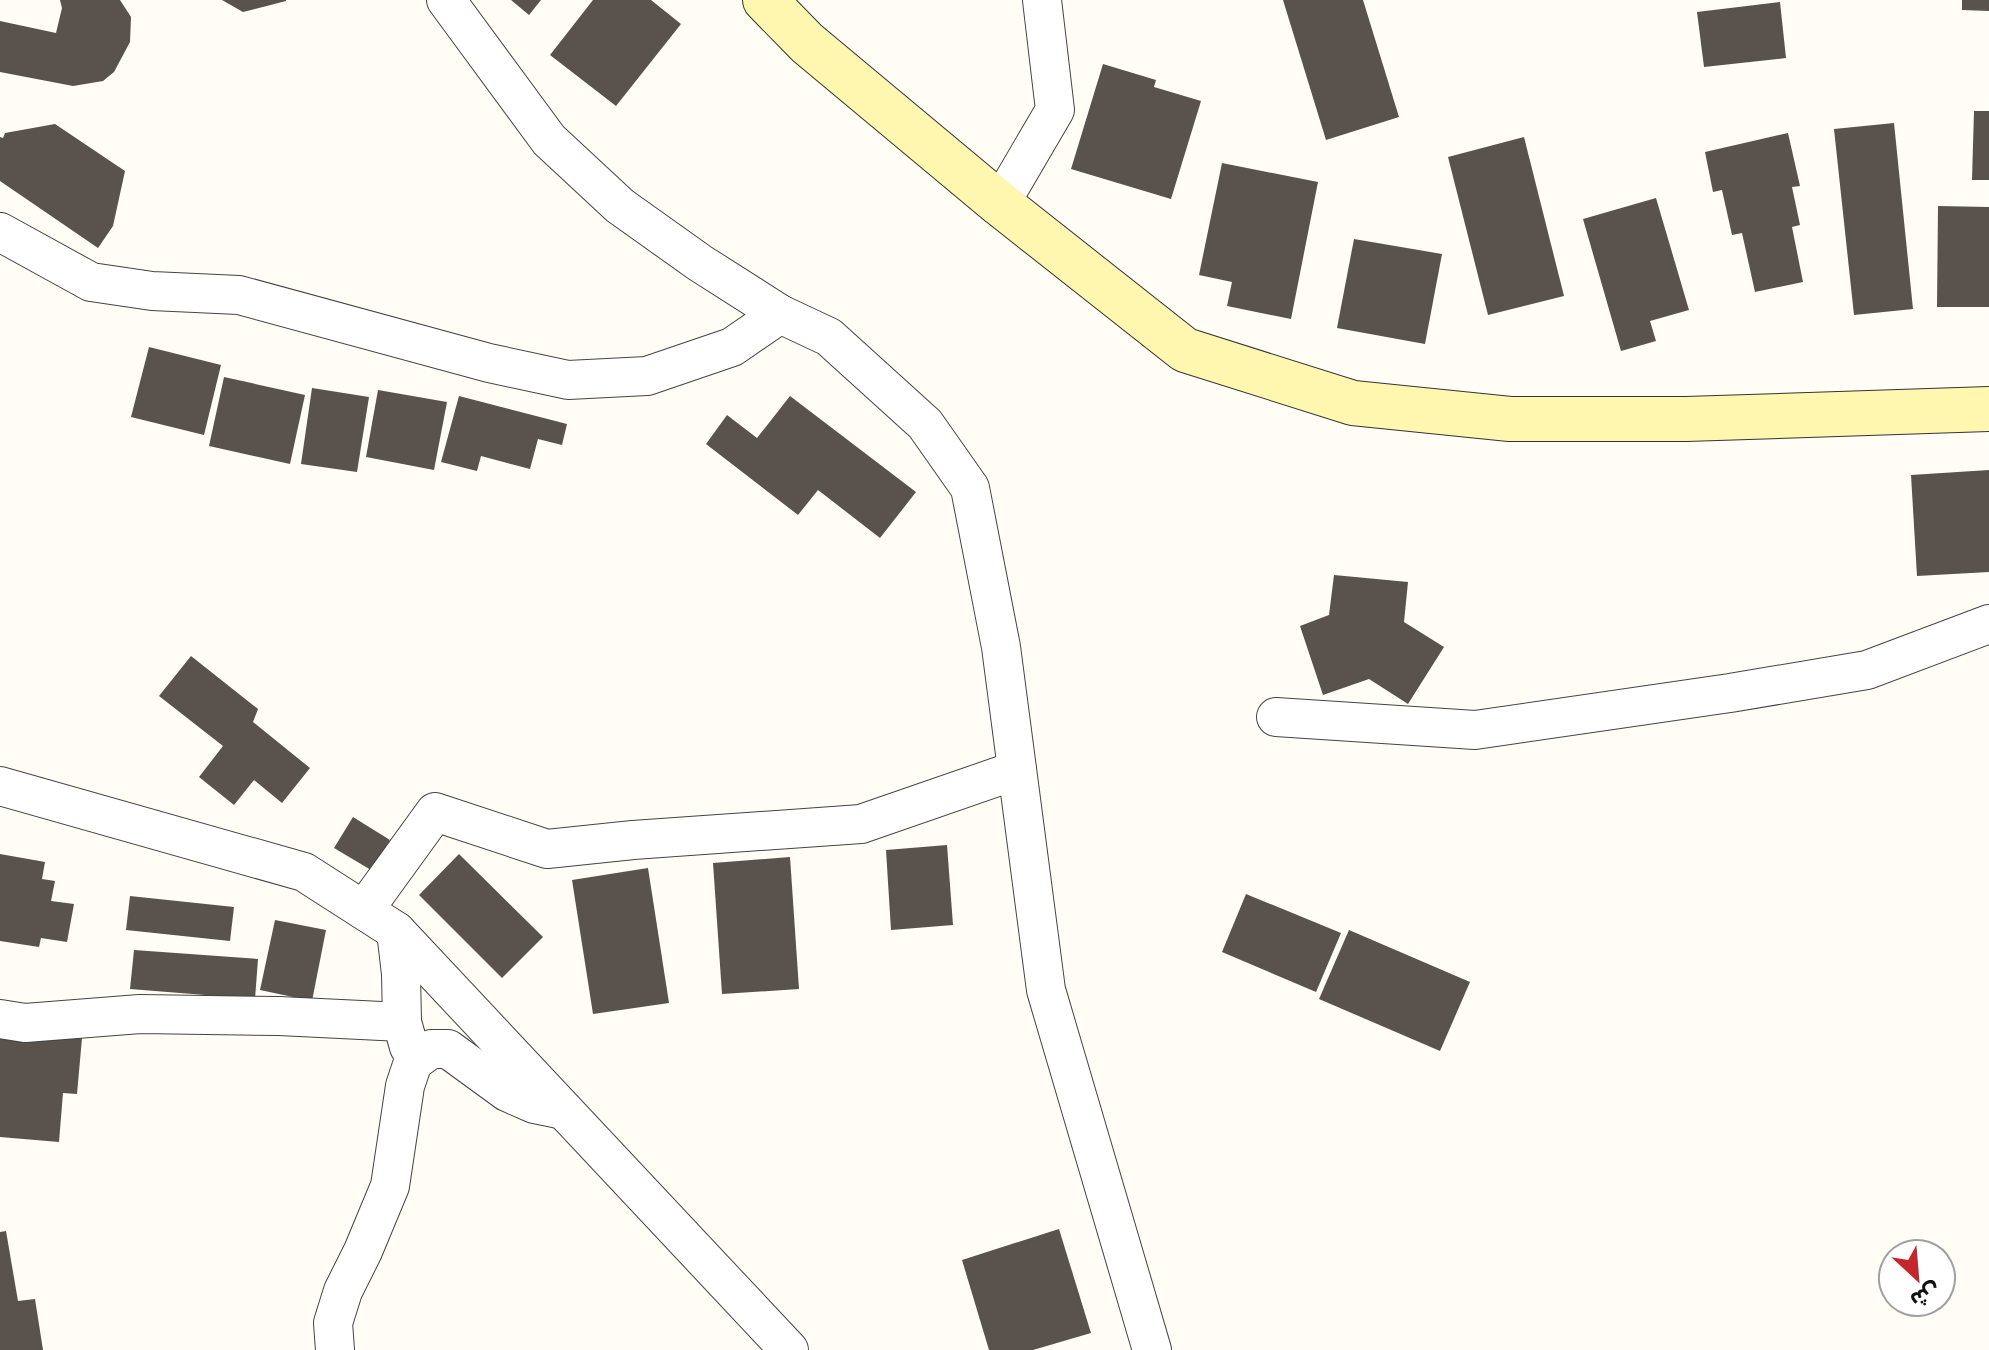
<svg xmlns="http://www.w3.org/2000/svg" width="1989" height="1350" font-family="'Source Serif 4','Noto Sans Arabic',serif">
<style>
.building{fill:#5a524d}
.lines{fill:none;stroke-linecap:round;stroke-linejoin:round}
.minor-casing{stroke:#444;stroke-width:40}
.secondary-casing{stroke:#333;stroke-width:46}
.minor{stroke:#fff;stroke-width:38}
.secondary{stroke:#fff6b0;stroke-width:44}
</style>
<rect width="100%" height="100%" fill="#fffdf5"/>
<!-- building -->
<g class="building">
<polygon points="60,0 120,0 131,17 130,42 114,72 103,81 73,86 0,72 0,21 56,33 62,8"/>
<polygon points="222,0 286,0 286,1 243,12"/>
<polygon points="511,0 541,0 529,15"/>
<polygon points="593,0 651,0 681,24 616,106 550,55"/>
<polygon points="1283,0 1363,0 1399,117 1326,140"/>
<polygon points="1962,0 1989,0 1989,11 1962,10"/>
<polygon points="1780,2 1786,58 1704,67 1697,12"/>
<polygon points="1103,64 1156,80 1154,87 1201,101 1171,199 1071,169"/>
<polygon points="1974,111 1989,111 1989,180 1972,180"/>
<polygon points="1894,123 1913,309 1854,315 1834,129"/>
<polygon points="55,124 125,171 113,226 98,248 0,181 0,137 3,138 5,133"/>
<polygon points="1788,133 1800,186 1792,187 1800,225 1792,227 1803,282 1755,292 1742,233 1732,235 1722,190 1713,192 1705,152"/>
<polygon points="1524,137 1564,296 1488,315 1448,157"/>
<polygon points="1222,163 1318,182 1291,319 1227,306 1232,282 1199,275"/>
<polygon points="1656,198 1689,310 1650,321 1656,341 1621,351 1583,219"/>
<polygon points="1938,206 1989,207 1989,307 1937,307"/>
<polygon points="1354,239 1442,254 1425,344 1337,328"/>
<polygon points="149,347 221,365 204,435 131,417"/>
<polygon points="224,377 305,395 290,464 209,446"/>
<polygon points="312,388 369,397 357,472 301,464"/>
<polygon points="378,390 447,402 434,470 366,457"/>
<polygon points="459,396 567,424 562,445 538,439 530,469 481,456 477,471 441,462"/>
<polygon points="790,396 916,492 880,538 818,490 798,515 706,444 727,415 757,438"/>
<polygon points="1989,470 1989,572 1917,576 1911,475"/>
<polygon points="1334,575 1408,582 1404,622 1444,647 1408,704 1369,679 1323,695 1300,626 1329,615"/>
<polygon points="191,656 258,709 253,722 310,768 282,803 254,780 234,805 199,777 223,746 159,696"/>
<polygon points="353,817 390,840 371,870 334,848"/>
<polygon points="947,845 953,925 891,930 886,850"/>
<polygon points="0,854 45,862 42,879 55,881 51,901 74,904 67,942 41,938 39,947 0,941"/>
<polygon points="459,854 543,937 502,978 419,895"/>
<polygon points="790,857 799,989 722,994 713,863"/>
<polygon points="648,868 669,1003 593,1014 572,880"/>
<polygon points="1246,894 1341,933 1316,992 1222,952"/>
<polygon points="130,896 234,907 230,941 126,930"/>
<polygon points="275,920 326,930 312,1001 260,990"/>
<polygon points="1349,930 1470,982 1440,1051 1319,999"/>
<polygon points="134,950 258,959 255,999 130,989"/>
<polygon points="0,1032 82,1038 77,1094 63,1093 59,1142 0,1137"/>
<polygon points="1059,1229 1091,1333 1033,1350 989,1350 962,1260"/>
<polygon points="6,1231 18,1301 35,1299 43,1350 0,1350 0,1232"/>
</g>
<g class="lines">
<!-- minor casing -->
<g class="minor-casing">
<g id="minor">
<polyline points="446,0 549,140 620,206 700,263 780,314 829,337 925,424 970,488 1001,647 1046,990 1152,1350"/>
<polyline points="1000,204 1055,110 1042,0"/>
<polyline points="0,232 91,282 152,291 239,295 489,363 568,380 647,376 732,347 780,314"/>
<polyline points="1276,717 1475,730 1730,693 1867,670 1989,624"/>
<polyline points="0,786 304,872 396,931 789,1350"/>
<polyline points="364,910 435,812 547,849 633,840 861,824 1017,770"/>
<polyline points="396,931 401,974 402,1022 409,1047"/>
<polyline points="0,1019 25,1023 140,1014 279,1016 402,1022"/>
<polyline points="335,1350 333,1323 343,1291 363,1251 390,1186 405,1086 413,1062 431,1049 448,1049 507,1092 534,1104 563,1110"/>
</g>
</g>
<!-- secondary casing -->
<g class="secondary-casing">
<polyline id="secondary" points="765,0 807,43 1000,204 1185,350 1353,403 1510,419 1686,419 1989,409"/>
</g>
<!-- minor -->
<use href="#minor" class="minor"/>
<!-- secondary -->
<use href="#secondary" class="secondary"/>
</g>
<!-- north arrow -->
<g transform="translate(1917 1278) rotate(154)"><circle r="38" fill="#ffffff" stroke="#a0a0a0" stroke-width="2"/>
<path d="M0-6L14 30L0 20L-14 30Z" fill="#c4262e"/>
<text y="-12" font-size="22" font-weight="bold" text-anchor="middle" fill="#111111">ش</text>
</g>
</svg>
